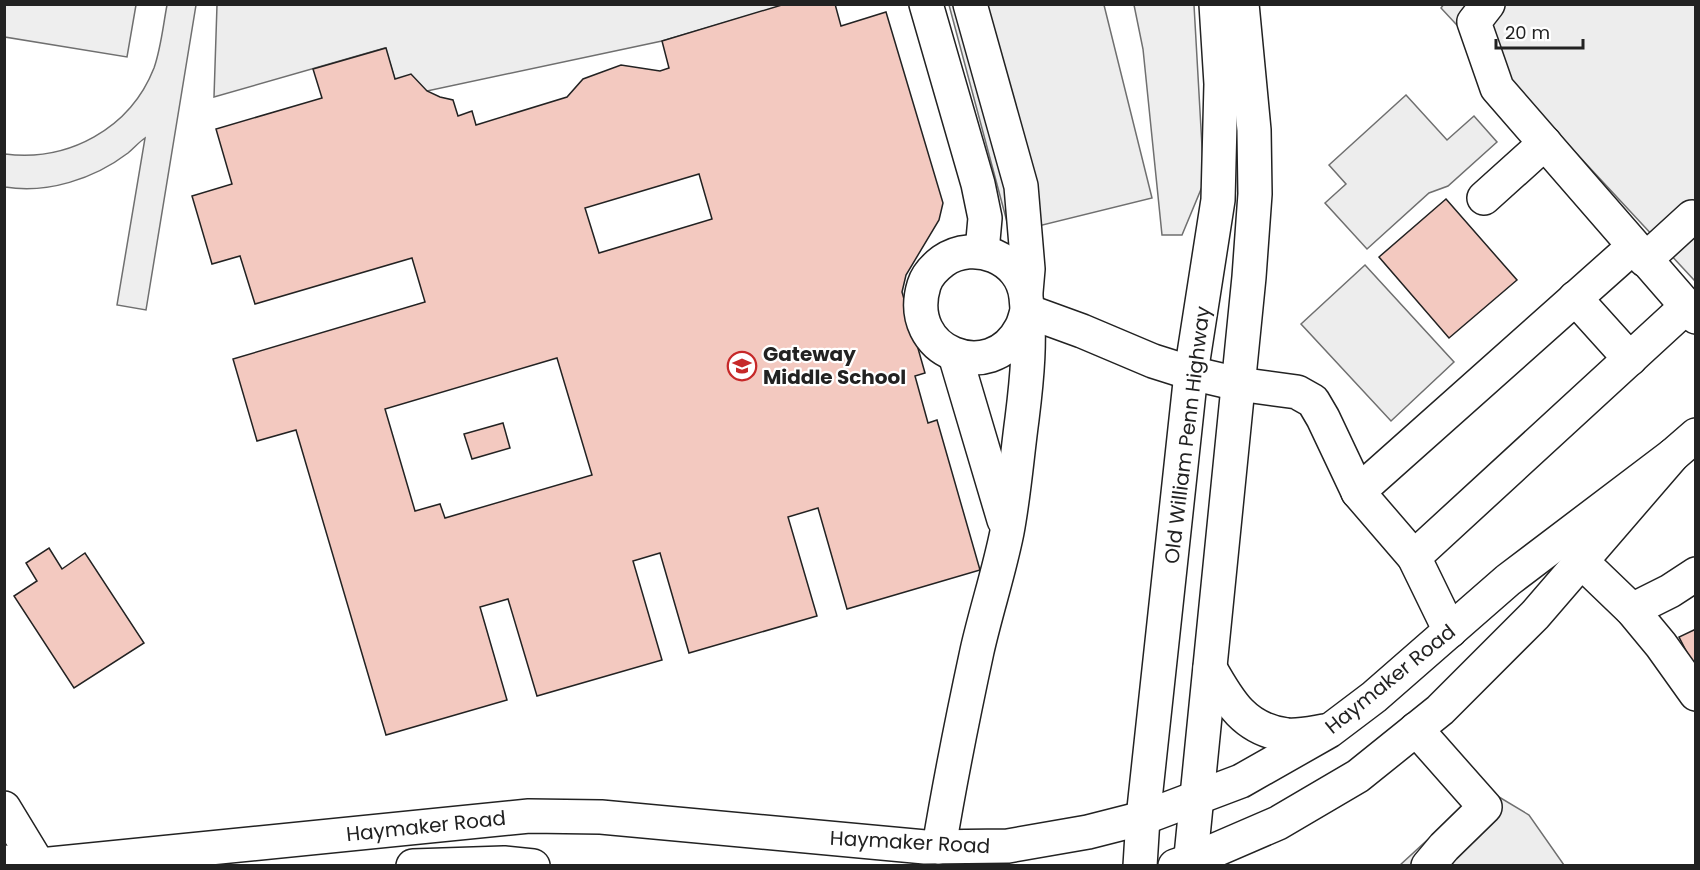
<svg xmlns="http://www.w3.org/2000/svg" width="1700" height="870" font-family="Poppins,sans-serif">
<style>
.green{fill:#eee;stroke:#6f6f6f;stroke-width:1.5}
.parking{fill:#ededed;stroke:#6f6f6f;stroke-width:1.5}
.building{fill:#f3c9c0;stroke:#222;stroke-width:1.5;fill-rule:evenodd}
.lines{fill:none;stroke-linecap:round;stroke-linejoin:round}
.minor-casing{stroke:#222;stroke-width:36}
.major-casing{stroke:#222;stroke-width:36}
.highway-casing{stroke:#222;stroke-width:36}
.minor{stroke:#fff;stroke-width:33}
.major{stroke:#fff;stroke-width:33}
.highway{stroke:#fff;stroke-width:33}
.labels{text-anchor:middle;stroke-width:4.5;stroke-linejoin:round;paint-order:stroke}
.poi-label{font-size:20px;font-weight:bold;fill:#222;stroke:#fff;text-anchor:start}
.street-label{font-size:20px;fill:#222;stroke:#fff}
</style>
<rect width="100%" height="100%" fill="#fff"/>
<!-- green -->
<g class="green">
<polygon points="4,5 136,5 127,57 5,37"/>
<path d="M167,5h29l-50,305 -29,-5 28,-167c-6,4 -11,10 -17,15 -34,26 -81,41 -123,34v-33c63,8 125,-25 149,-86 7,-20 9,-42 13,-63z"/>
<polygon points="1134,5 1194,5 1204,182 1182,235 1162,235 1143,49"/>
</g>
<!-- parking -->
<g class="parking">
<polygon points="1444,4 1695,5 1695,281 1441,8"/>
<polygon points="217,5 785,5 662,41 427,91 395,79 385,48 214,97"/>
<polygon points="949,5 1104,5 1152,198 1010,233"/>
<polygon points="1406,95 1447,140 1474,116 1497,142 1448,186 1429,193 1367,249 1325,203 1346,184 1329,165"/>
<polygon points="1365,265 1454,362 1391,421 1301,324"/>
<polygon points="1484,788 1529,815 1564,865 1399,866"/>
</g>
<!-- building -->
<g class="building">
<path d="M785,4h50l6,22 45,-14 57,191 -4,17 -33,55 -4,17 23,81 -10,3 13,47 9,-3 43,150 -133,39 -29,-101 -30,9 29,99 -128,37 -29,-100 -27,8 29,99 -125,36 -29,-97 -28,8 27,93 -121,35 -90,-305 -39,11 -24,-82 192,-57 -13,-44 -157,46 -15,-48 -28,8 -20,-68 40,-12 -16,-55 106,-31 -9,-29 73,-21 9,31 16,-5 16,17 13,6 13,3 5,16 14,-5 4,14 91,-28 16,-18 38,-14 39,6 9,-3 -7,-27zM699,174l13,45 -113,34 -14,-45zM557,358l35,117 -147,43 -5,-14 -25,7 -30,-102z"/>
<polygon points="1446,199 1517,280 1449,338 1379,257"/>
<polygon points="503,423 510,448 472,459 464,434"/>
<polygon points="49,548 62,569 85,553 144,643 74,688 14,596 37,581 26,563"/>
<polygon points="1696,629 1696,670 1679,637"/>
</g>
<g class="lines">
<!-- minor casing -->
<g class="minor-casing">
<g id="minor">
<polyline points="926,4 978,184 985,218 982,251"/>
<polyline points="970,4 1021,186 1028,269 1026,292"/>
<polyline points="1488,4 1474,22 1497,88 1696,317"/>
<polyline points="1484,198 1545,143"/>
<polyline points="1645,260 1692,217"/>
<polyline points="1575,298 1630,359"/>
<polyline points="1027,311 1082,331 1153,361 1191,373 1238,384 1297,392 1313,401 1323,418 1358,492 1414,557 1450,631"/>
<polyline points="955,355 1004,520"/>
<polyline points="1358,492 1633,247"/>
<polyline points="1414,557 1686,307"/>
<polyline points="1581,561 1632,610 1661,645 1696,694"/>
<polyline points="1632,610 1670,591 1696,574"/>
<polyline points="1416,729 1485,807 1444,847 1428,866"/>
<polyline points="4,808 38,864"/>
<path d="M939,847c11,-66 24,-131 38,-196 9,-40 22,-79 30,-119 7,-37 10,-76 15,-113 5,-40 9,-81 4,-122 -4,-39 -52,-58 -83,-36 -8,6 -16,14 -19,24 -21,68 67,101 97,43 3,-5 4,-11 6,-17"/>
</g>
</g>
<!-- major casing -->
<g class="major-casing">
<g id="major">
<path d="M1210,668c19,34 35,62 77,67 12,1 25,-2 37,-4"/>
<polyline points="30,866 529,816 601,817 925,847 1008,846 1088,832 1143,818 1241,781 1329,731 1374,697 1508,580 1673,455"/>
<polyline points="413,866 504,863 533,866"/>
<polyline points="1140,866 1143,818 1191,373 1218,200 1221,84 1216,4"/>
<polyline points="1175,866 1190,861 1278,823 1358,776 1440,710 1535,615 1673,455 1696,435"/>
<polyline points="1190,866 1249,277 1255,194 1254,130 1242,4"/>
</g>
</g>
<!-- highway casing -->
<g class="highway-casing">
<polyline id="highway" points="4,862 38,864"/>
</g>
<!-- minor -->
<use href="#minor" class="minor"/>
<!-- major -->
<use href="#major" class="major"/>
<!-- highway -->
<use href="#highway" class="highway"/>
</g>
<!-- icons -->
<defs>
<g id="school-ring" transform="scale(1.5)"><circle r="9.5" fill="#fff" stroke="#c62828" stroke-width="1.5"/><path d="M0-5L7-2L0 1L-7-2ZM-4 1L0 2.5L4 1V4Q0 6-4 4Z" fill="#c62828"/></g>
</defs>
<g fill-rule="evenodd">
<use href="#school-ring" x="742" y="366"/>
</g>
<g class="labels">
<!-- poi labels -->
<g class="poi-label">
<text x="763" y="361">Gateway<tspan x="763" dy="23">Middle School</tspan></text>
</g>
<!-- street labels -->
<g class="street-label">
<text transform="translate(1187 435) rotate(-83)" y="7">Old William Penn Highway</text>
<text transform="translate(1390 679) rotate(-39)" y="7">Haymaker Road</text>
<text transform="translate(426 826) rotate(-6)" y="7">Haymaker Road</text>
<text transform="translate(910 842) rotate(3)" y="7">Haymaker Road</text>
</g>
</g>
<!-- border -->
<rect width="1700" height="870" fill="none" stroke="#222222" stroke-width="12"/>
<!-- scale -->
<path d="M1496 39v9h87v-9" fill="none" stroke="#222222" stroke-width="3"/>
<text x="1505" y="39" font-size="18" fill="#222222" stroke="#ffffff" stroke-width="4.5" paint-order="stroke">20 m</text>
</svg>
